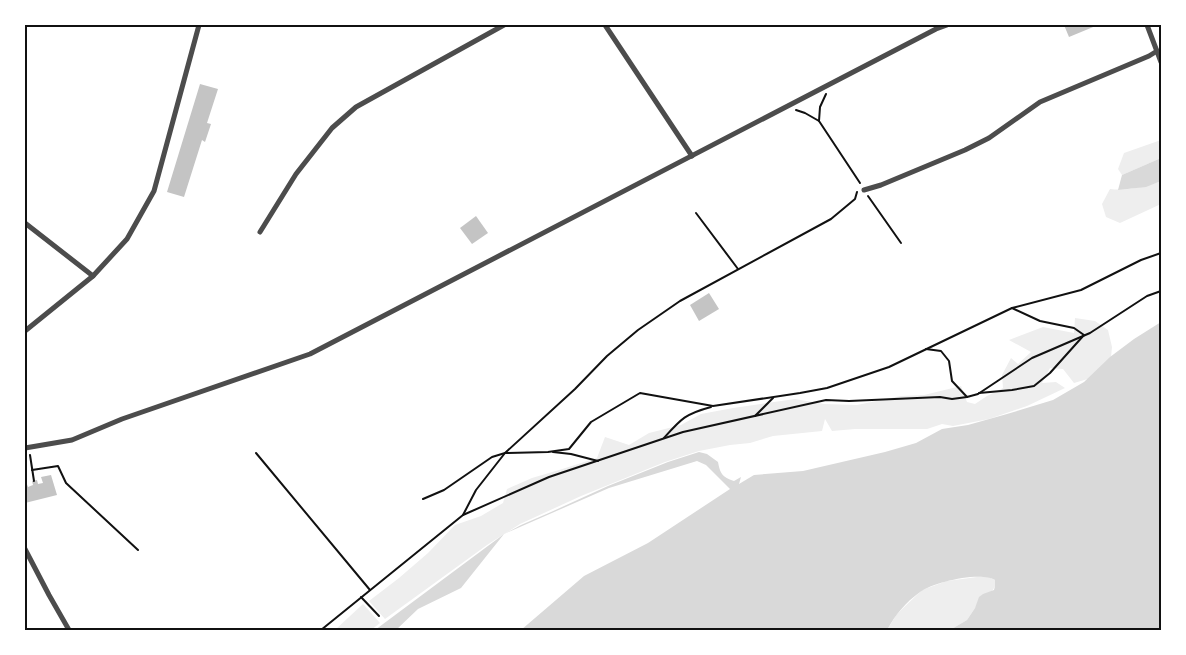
<svg xmlns="http://www.w3.org/2000/svg" width="1186" height="655" font-family="'Noto Sans',sans-serif">
<style>
.green{fill:#eee}
.water{fill:#d9d9d9}
.building{fill:#c4c4c4}
.lines{fill:none;stroke-linecap:round;stroke-linejoin:round}
.path{stroke:#111;stroke-width:2}
.minor{stroke:#4c4c4c;stroke-width:5}
.neatline{fill:none;stroke:#111;stroke-width:2}
</style>
<rect width="100%" height="100%" fill="#fff"/>
<!-- green -->
<g class="green">
<polygon points="1161,140 1161,158 1122,175 1118,169 1124,153"/>
<path d="M1161,181v23l-41,19 -14,-6 -4,-13 8,-15c17,2 35,-2 51,-8z"/>
<polygon points="1075,318 1095,321 1108,330 1112,347 1110,367 1091,378 1074,383 1063,369 1050,368 1042,383 1056,382 1065,388 1027,406 989,419 953,426 942,424 927,429 855,429 832,431 825,419 822,431 773,436 750,443 730,445 699,451 665,462 581,496 520,524 487,545 385,619 369,601 399,578 428,553 455,525 481,516 503,503 507,489 532,478 559,470 597,458 605,437 629,445 649,433 681,425 701,414 733,408 795,399 824,404 857,405 901,396 924,395 961,386 967,402 975,404 987,396 1003,388 1002,375 1011,358 1018,364 1031,352 1009,340 1043,327 1074,333"/>
<polygon points="977,577 988,577 995,580 995,586 993,590 975,608 967,620 950,630 887,630 897,614 922,590 947,581"/>
<polygon points="363,604 380,623 371,630 335,630"/>
</g>
<!-- water -->
<g class="water">
<polygon points="1161,158 1161,181 1146,187 1118,190 1122,175"/>
<path d="M1161,322v308h-211l17,-10 8,-12 4,-11 4,-3 11,-4 1,-4v-6c-14,-9 -62,2 -75,12 -15,11 -24,22 -33,38h-366l63,-54 64,-33 82,-54 -24,-24 -9,-4 -88,27 -105,46 -43,54 -43,21 -22,21h-21l129,-96 17,-9 30,-13 57,-26 60,-24 31,-10 8,2 11,8c2,11 4,15 16,19l7,-4 -2,7 15,-9 49,-4 82,-19 31,-9 26,-14 26,-4 39,-11 46,-14 31,-18 26,-25 24,-18z"/>
</g>
<!-- building -->
<g class="building">
<polygon points="1064,25 1098,25 1069,37"/>
<polygon points="200,84 218,89 207,123 211,124 205,142 202,140 184,197 167,192"/>
<polygon points="476,216 488,233 472,244 460,228"/>
<polygon points="709,293 719,309 699,321 690,305"/>
<polygon points="51,475 57,495 25,503 25,479 28,487 33,485 32,481 37,480 38,484 43,483 41,477"/>
</g>
<g class="lines">
<!-- path -->
<g class="path">
<polyline points="826,94 820,107 819,121 860,183"/>
<polyline points="796,110 805,113 819,121"/>
<polyline points="868,196 901,243"/>
<polyline points="696,213 738,269"/>
<polyline points="926,349 941,351 949,361 952,381 967,397 978,394 1032,358 1090,333 1147,296 1161,291"/>
<polyline points="979,393 1012,390 1034,386 1050,373 1084,335 1074,328 1040,321 1012,308"/>
<polyline points="755,416 773,398"/>
<path d="M664,438c17,-19 21,-24 47,-31"/>
<polyline points="553,452 571,454 598,461"/>
<polyline points="256,453 370,590"/>
<polyline points="30,455 34,481"/>
<polyline points="32,470 58,466 66,483 138,550"/>
<polyline points="423,499 444,490 492,457 505,453 548,452 569,449 591,422 640,393 713,406 800,393 827,388 889,367 1012,308 1081,290 1141,260 1161,253"/>
<polyline points="463,515 476,490 505,453 575,389 607,356 638,330 680,301 831,219 855,199 857,192"/>
<polyline points="361,597 379,616"/>
<polyline points="321,630 463,515 549,477 683,432 826,400 849,401 940,397 952,399 967,397"/>
</g>
<!-- minor -->
<g class="minor">
<polyline points="605,25 692,156"/>
<polyline points="1147,25 1161,62"/>
<polyline points="864,190 881,185 965,150 989,138 1040,102 1149,56 1157,51"/>
<polyline points="25,223 93,276"/>
<polyline points="260,232 296,174 332,128 356,107 504,25"/>
<polyline points="25,331 93,276 127,239 154,191 199,25"/>
<polyline points="25,448 72,440 122,419 310,354 936,29 947,25"/>
<polyline points="25,549 49,595 69,630"/>
</g>
</g>
<!-- border -->
<rect width="1186" height="655" fill="none" stroke="#ffffff" stroke-width="52"/>
<rect x="26" y="26" width="1134" height="603" class="neatline"/>
</svg>
